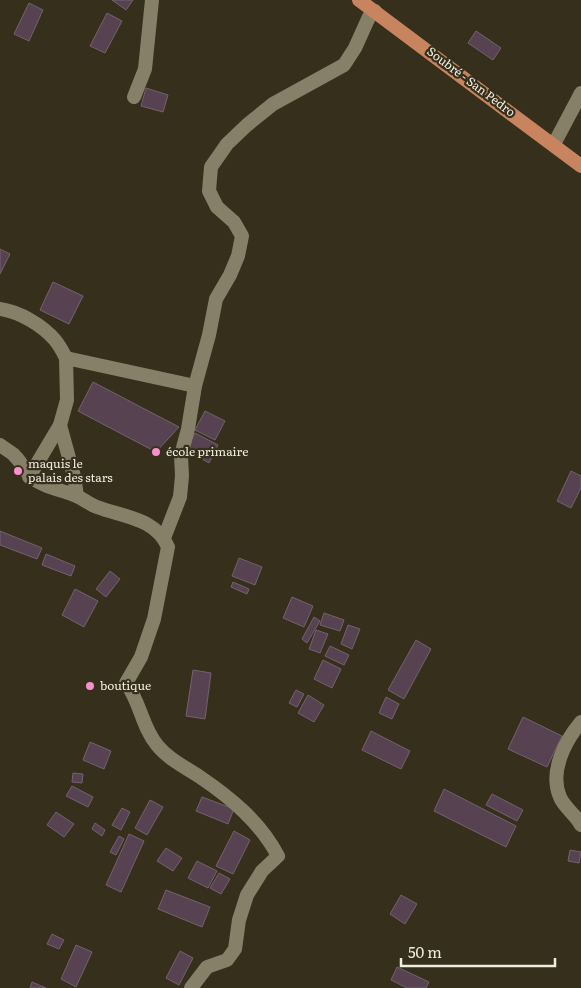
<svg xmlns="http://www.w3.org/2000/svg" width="581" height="988" font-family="Literata,serif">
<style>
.building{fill:#564250;stroke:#76616f}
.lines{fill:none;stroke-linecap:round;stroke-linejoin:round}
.minor{stroke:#878069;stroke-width:14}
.primary{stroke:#c7845e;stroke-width:14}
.poi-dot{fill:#f890cc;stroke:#352f1b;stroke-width:2}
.labels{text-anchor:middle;stroke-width:4.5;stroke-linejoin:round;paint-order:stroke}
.street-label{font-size:12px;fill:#f0ecdf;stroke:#352f1b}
.poi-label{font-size:12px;fill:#f0ecdf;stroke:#352f1b;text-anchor:start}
</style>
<rect width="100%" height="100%" fill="#352f1b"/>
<!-- building -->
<g class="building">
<polygon points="112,0 133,0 126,10"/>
<polygon points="29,3 43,10 29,41 14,34"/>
<polygon points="107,13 122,21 105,53 90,46"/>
<polygon points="476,31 501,48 493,60 468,43"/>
<polygon points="146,88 168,95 163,112 141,106"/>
<polygon points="0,249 10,254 0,274"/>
<polygon points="53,282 83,296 69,324 40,310"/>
<polygon points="93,382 179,427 156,452 78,411"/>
<polygon points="205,411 225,421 215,440 195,430"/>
<polygon points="195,433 218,445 209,463 186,450"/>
<polygon points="571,471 581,476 581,488 571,508 557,501"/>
<polygon points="0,531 42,548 37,559 0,545"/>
<polygon points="46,554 75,566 71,576 42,565"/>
<polygon points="239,558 262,567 255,585 232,576"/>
<polygon points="110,571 120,579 106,597 96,589"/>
<polygon points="233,582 249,589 247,594 231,587"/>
<polygon points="75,589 98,601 84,627 62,615"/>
<polygon points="292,597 313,606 304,627 283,618"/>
<polygon points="324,613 344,620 340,631 320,625"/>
<polygon points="314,617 320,621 307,643 302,639"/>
<polygon points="348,625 360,629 352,649 341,644"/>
<polygon points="316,630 328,634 320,653 309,649"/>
<polygon points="416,640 431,649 404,699 388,690"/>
<polygon points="330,646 349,655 344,665 325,656"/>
<polygon points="323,660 341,669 332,688 314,679"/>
<polygon points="193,670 211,673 205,719 186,716"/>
<polygon points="296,690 304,694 297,707 289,703"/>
<polygon points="308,695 324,705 314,722 298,713"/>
<polygon points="386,697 399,704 392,719 379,713"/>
<polygon points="523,717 562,736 547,767 508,749"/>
<polygon points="371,731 410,751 401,769 362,750"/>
<polygon points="90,742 111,751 104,769 83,760"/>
<polygon points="73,773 83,774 82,783 72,782"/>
<polygon points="72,786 93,797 88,807 66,796"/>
<polygon points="444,789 516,826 506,847 434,811"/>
<polygon points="492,794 523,810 517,821 486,805"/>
<polygon points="202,797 234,809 228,824 196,811"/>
<polygon points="150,800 163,807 147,835 135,828"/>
<polygon points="122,808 130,812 121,830 112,825"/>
<polygon points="56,812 74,824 64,837 47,825"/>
<polygon points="95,823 105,830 102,836 92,829"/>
<polygon points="234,831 250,840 233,874 216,866"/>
<polygon points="129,834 144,841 121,892 106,885"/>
<polygon points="119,836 124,839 116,855 110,852"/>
<polygon points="166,848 182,858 173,871 157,861"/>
<polygon points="570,850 581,852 579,863 568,861"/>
<polygon points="197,861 217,871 208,888 188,878"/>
<polygon points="219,873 230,879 221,894 210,888"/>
<polygon points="166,890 210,907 202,927 158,909"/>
<polygon points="401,895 417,904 405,924 390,914"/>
<polygon points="52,934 64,940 59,949 47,944"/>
<polygon points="76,945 92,952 76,987 61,979"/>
<polygon points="180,951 193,958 179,985 166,978"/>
<polygon points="397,967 429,982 426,988 407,988 391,980"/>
<polygon points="32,982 46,988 30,988"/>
</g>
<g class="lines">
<!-- minor -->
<g class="minor">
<polyline points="134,97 145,69 152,0"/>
<polyline points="554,144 581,93"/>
<path d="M0,309c20,3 42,16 55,31 4,5 8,12 11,18"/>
<polyline points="60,425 74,476 77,496"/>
<path d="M0,445c4,3 9,6 13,9 14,13 10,22 32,31 9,4 19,6 29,10 8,3 15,9 23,12 26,10 59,11 71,40l-14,72 -13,38 -15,26c14,18 16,44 31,62 11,14 28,22 43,32 31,21 60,45 78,79l-16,15 -15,24 -8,25 -4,29 -8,11 -20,7 -16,21"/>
<polyline points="29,477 60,425 67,400 66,358 195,386"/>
<polyline points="164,538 180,497 182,476 181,455 188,429 195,386 209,335 216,299 230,275 238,256 242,236 234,222 217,207 209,191 211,167 227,144 247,125 273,104 344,65 355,48 369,17 375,11"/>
<path d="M581,722c-16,19 -32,50 -21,75 3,9 16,18 21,28"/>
</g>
<!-- primary -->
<polyline class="primary" points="359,0 581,166"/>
</g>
<!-- markers -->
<g class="poi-dot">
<circle cx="156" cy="452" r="5"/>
<circle cx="18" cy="471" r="5"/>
<circle cx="90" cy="686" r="5"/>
</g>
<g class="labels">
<!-- street labels -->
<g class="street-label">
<text transform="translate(471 82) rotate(37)" y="4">Soubré - San Pedro</text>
</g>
<!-- poi labels -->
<g class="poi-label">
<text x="166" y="456">école primaire</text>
<text x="28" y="468">maquis le<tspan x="28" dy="14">palais des stars</tspan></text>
<text x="100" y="690">boutique</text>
</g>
</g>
<!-- scale -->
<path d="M401 958v8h154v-8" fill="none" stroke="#f0ecdf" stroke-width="2.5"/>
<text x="408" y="958" font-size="15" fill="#f0ecdf" stroke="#352f1b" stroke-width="4" paint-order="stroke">50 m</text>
</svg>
